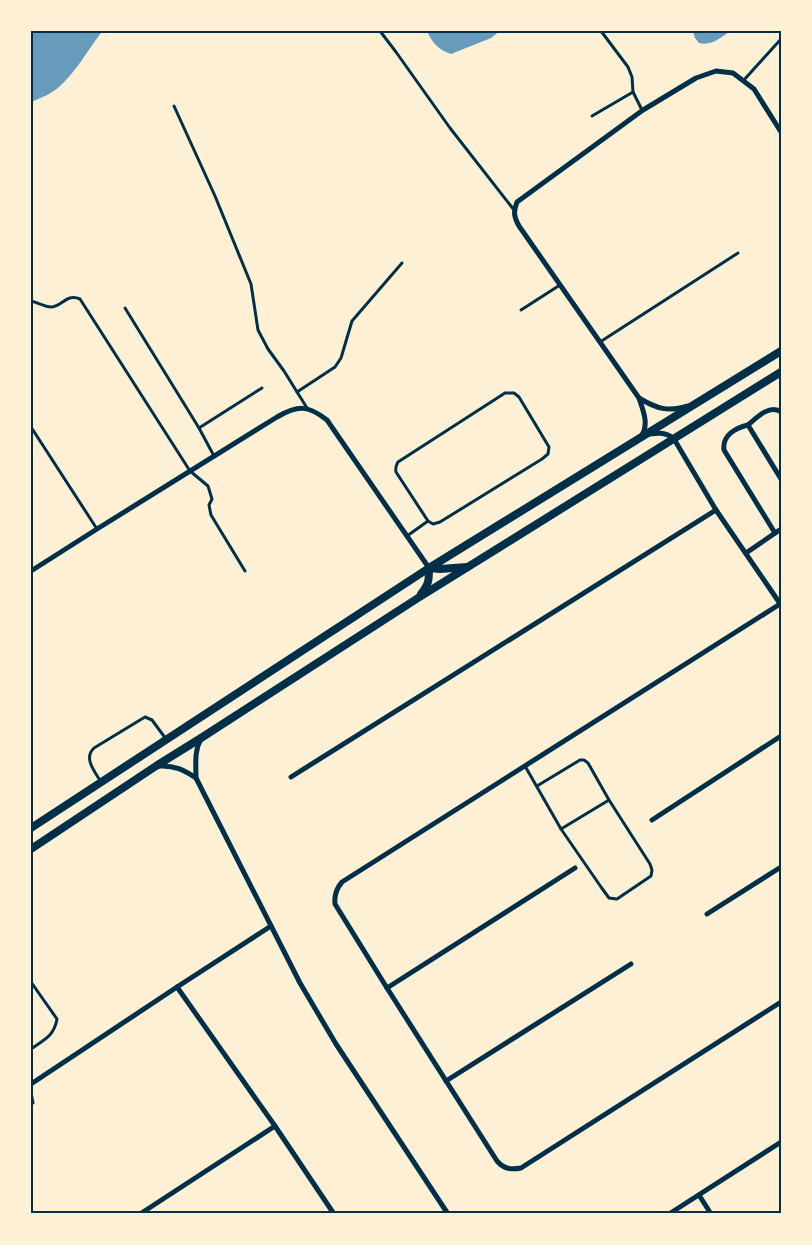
<svg xmlns="http://www.w3.org/2000/svg" width="812" height="1245" font-family="Manrope,sans-serif">
<style>
.water{fill:#669bbc}
.lines{fill:none;stroke-linecap:round;stroke-linejoin:round}
.service{stroke:#003049;stroke-width:3}
.minor{stroke:#003049;stroke-width:5}
.tertiary{stroke:#003049;stroke-width:8}
.neatline{fill:none;stroke:#003049;stroke-width:2}
</style>
<rect width="100%" height="100%" fill="#fdf0d5"/>
<!-- water -->
<g class="water">
<path d="M31,31h74l-4,2c-14,18 -25,39 -42,54 -8,7 -18,11 -28,15z"/>
<path d="M427,31h73l-9,7 -40,16c-12,-4 -19,-11 -24,-23z"/>
<path d="M693,31h37c-9,7 -19,15 -31,12l-4,-5z"/>
</g>
<g class="lines">
<!-- service -->
<g class="service">
<polyline points="380,31 396,52 450,128 514,210"/>
<polyline points="601,31 628,67 632,77 633,92 642,110"/>
<polyline points="743,81 781,39"/>
<polyline points="174,106 215,196 251,284 258,330 268,349 284,371 307,408"/>
<polyline points="592,116 633,92"/>
<path d="M31,301c5,1 15,6 20,6 11,0 15,-14 29,-8l110,172 18,15 4,13 -3,6 2,10 34,56"/>
<polyline points="125,308 199,428 214,456"/>
<polyline points="521,310 560,285"/>
<polyline points="600,342 738,253"/>
<polyline points="297,392 335,367 341,358 352,321 402,263"/>
<path d="M505,393h9l5,4 30,50 -1,7 -6,5 -102,63 -7,2 -5,-3 -32,-49c-1,-5 0,-6 2,-10z"/>
<polyline points="31,427 97,529"/>
<polyline points="199,428 262,388"/>
<polyline points="407,536 428,521"/>
<polyline points="525,766 561,829 601,887 609,898 617,899 651,876 652,870 650,864 609,800 588,763 584,760 580,760 537,786"/>
<path d="M101,782c-6,-10 -18,-24 -7,-34l51,-31 7,3 14,19"/>
<polyline points="561,829 609,800"/>
<path d="M31,982l26,37c-3,17 -12,20 -26,30"/>
<polyline points="31,1092 33,1103 31,1104"/>
</g>
<!-- minor -->
<g class="minor">
<path d="M639,398c18,11 29,14 49,8"/>
<path d="M748,425c9,-8 22,-21 33,-13"/>
<path d="M649,434c10,-1 17,-2 25,5l42,71 65,95"/>
<path d="M642,435c7,-11 1,-25 -3,-37l-120,-172c-5,-9 -6,-14 -2,-24l126,-92 53,-32 20,-7 17,2 21,16 27,43"/>
<path d="M775,533l-51,-83c-2,-15 12,-22 24,-25l33,54"/>
<polyline points="746,553 781,529"/>
<path d="M31,571l66,-42 180,-112c21,-12 31,-12 50,3l102,148"/>
<path d="M780,604l-438,278c-6,7 -8,13 -7,22l52,84 110,173c7,8 14,9 24,7l260,-166"/>
<path d="M201,739c-7,12 -5,25 -5,39l104,205 36,61 112,170"/>
<path d="M159,766c15,-1 25,4 37,12"/>
<polyline points="291,777 716,510"/>
<polyline points="652,820 781,736"/>
<polyline points="707,914 781,867"/>
<polyline points="177,987 275,1126 334,1214"/>
<polyline points="387,988 575,868"/>
<polyline points="446,1081 631,964"/>
<polyline points="31,1084 177,987 271,926"/>
<polyline points="699,1195 711,1214"/>
<polyline points="140,1214 275,1126"/>
<polyline points="669,1214 781,1142"/>
</g>
<!-- tertiary -->
<g class="tertiary">
<polyline points="429,568 440,569 467,567"/>
<path d="M421,594c8,-10 8,-14 8,-26"/>
<polyline points="31,828 429,568 781,351"/>
<polyline points="31,849 156,766 201,738 418,598 781,372"/>
</g>
</g>
<!-- border -->
<rect width="812" height="1245" fill="none" stroke="#fdf0d5" stroke-width="65"/>
<rect x="32" y="32" width="748" height="1180" class="neatline"/>
</svg>
